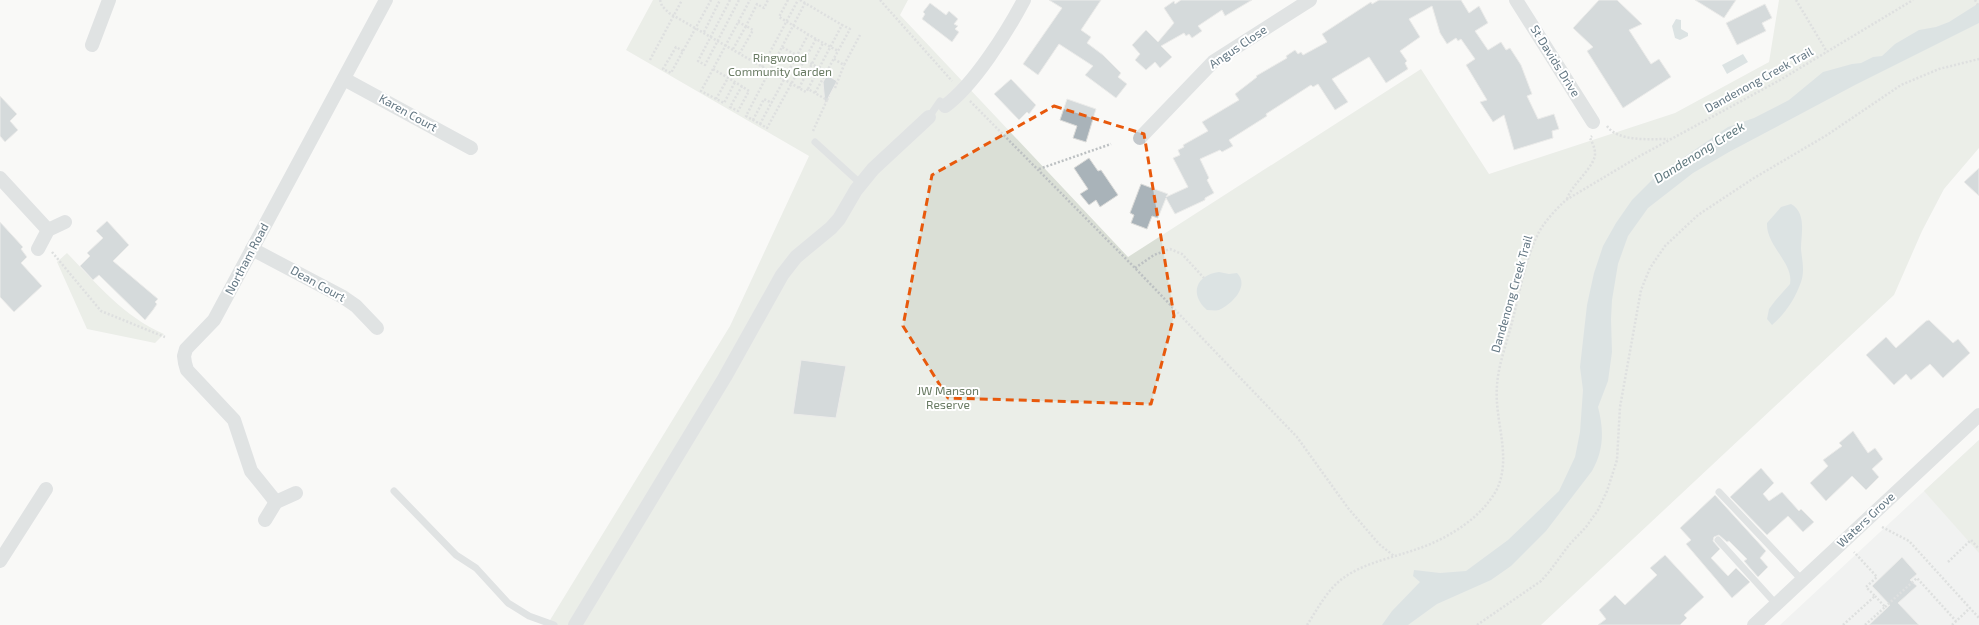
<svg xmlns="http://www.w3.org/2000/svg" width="1979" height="625" font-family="'Exo 2',sans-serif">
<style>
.built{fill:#e7e9e8}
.green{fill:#dadfd6}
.water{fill:#b9c8cb}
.building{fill:#a9b3b9;stroke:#dbdbd9}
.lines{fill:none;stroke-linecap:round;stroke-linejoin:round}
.path{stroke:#bcc0c2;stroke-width:2.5;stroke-dasharray:2 2;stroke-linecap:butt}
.service{stroke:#c2c7cb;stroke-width:7}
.minor{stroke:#c2c7cb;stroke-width:14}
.marked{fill:none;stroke:#e8590c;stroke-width:3;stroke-dasharray:8 5;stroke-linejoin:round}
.labels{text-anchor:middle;stroke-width:4;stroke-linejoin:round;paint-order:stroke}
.street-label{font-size:12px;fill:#637783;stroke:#fff}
.park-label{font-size:12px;fill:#687a62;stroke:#fff}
.water-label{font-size:13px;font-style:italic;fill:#5e777d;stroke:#fff}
</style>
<rect width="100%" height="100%" fill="#f9f9f7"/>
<!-- built -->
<polygon class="built" points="1979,440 1979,625 1780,625"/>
<!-- green -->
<g class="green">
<polygon points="653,0 908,0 900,15 1128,257 1421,69 1489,174 1675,113 1769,62 1779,0 1979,0 1979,148 1944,189 1922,231 1894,295 1541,625 547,625 730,326 809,156 626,50"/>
<path d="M67,253c30,31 56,63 97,81l-9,9 -68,-14 -30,-67z"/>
<polygon points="1979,440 1979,553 1924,491"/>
</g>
<!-- water -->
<g class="water">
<path d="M1979,3v20l-124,62 -126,67 -36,21 -45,35 -20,28 -10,28 -6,36 -1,19 1,33 -4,29 -10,26c6,23 6,43 -6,64l-46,60 -35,35 -20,14 -54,24 -29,21h-26l10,-14 28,-29 -7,-6 1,-6 26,3 26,-2 42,-31 51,-49 16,-34 5,-25 3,-42 -3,-23 7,-62 7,-32 9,-27 13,-23 16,-23 23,-23 73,-50 26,-9 35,-18 34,-28 29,-8 9,-1 12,-6 9,-1 13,-12 24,-14 17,-3 13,-5z"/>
<polygon points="1676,19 1681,20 1681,29 1688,33 1688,36 1680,40 1675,38 1672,26"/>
<polygon points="1743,54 1748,62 1727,74 1722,65"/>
<path d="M1791,204c16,9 10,30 10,45 1,11 4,22 0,33 -6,17 -16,32 -29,43l-5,-6 2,-10 6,-8 15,-17c4,-21 -24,-38 -23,-61l14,-16z"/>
<path d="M1219,272l10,2 8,-1c13,13 -5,31 -18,37 -3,1 -8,0 -12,0 -18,-16 -11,-35 12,-38z"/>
</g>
<!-- building -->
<g class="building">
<polygon points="1049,0 1101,0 1081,30 1091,37 1087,43 1103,55 1121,73 1118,77 1127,84 1116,98 1085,75 1093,66 1059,44 1038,75 1023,64 1062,8"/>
<polygon points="1181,0 1252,0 1225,16 1222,10 1198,26 1202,31 1192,38 1189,34 1186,36 1184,33 1161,46 1172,57 1160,68 1155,62 1146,70 1135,60 1140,54 1132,45 1146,30 1158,42 1174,23 1164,8 1174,1 1175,4"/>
<polygon points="1379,0 1461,0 1469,13 1479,6 1488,23 1475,31 1488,50 1501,42 1506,50 1510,48 1521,65 1532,94 1527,96 1538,119 1554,114 1559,129 1552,131 1553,138 1514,150 1504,115 1493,122 1480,102 1487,100 1466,65 1475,59 1461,39 1458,41 1456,38 1447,44 1440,33 1432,6 1409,19 1420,37 1400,51 1407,61 1405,63 1408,69 1386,83 1369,57 1332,79 1348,102 1335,110 1318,84 1313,87 1311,85 1266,114 1267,116 1229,140 1233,146 1222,152 1220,150 1200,159 1209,178 1207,180 1214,193 1205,198 1205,200 1175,214 1166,198 1158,218 1152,216 1147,229 1131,223 1134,215 1130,213 1141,184 1168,194 1166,197 1188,187 1173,158 1180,155 1178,150 1184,147 1183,145 1208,131 1202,122 1239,100 1235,94 1257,77 1256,76 1287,58 1286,56 1295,50 1298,54 1301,52 1303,55 1327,42 1322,34 1371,2 1372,4"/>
<polygon points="1599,0 1617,0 1642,24 1629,30 1651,64 1659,59 1671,77 1623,108 1587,51 1593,47 1573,28"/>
<polygon points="1695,0 1736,0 1724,18"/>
<polygon points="930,3 946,15 949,11 958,19 954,24 958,26 955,29 959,32 952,42 922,19 925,14 923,12"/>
<polygon points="1765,4 1772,18 1762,23 1766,31 1737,45 1726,23"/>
<polygon points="827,75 837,81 825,104 823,82"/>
<polygon points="1011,79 1036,105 1029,114 1027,112 1019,120 994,94"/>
<polygon points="0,96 17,114 10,121 18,130 5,142 0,136"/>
<polygon points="1067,99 1096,109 1086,142 1073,138 1077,126 1060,120"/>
<polygon points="1089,158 1098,171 1101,170 1118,195 1100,207 1096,200 1089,205 1080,194 1088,189 1074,168"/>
<polygon points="1979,168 1979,196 1964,182"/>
<polygon points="107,221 129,245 113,261 158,299 155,302 157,304 153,310 145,320 99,275 93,280 80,266 90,256 87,253 103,238 96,231"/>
<polygon points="0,222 23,247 21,249 27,257 21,263 42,286 14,312 0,297"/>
<polygon points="1929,320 1953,343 1958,339 1970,353 1943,378 1930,364 1911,380 1906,374 1894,385 1866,355 1886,337 1896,348 1926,321"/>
<polygon points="801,360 846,366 836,418 793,414"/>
<polygon points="1853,431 1868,453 1875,448 1883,459 1872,469 1879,477 1866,490 1852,476 1826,501 1810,483 1828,466 1823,460 1842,446 1839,443"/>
<polygon points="1761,468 1774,483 1763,494 1769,501 1782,492 1799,511 1801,509 1814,522 1803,532 1788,516 1767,535 1730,497"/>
<polygon points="1715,495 1766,551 1760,558 1768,567 1758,577 1744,561 1747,559 1729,541 1727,542 1719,535 1714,537 1713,541 1720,549 1711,558 1728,576 1736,568 1750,582 1732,598 1686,544 1691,540 1680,528"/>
<polygon points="1665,555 1704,597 1684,615 1687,618 1680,625 1598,625 1606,619 1599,610 1615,595 1625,605 1657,575 1650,568"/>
<polygon points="1902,557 1917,574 1910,580 1917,586 1898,603 1919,625 1869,625 1890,605 1872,586"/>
</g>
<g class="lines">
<!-- path -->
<g class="path">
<polyline points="660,0 662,6 669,13 806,92 808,89"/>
<polyline points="730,0 698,61 705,65 739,0"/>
<polyline points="788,0 779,17 816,39"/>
<polyline points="800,0 842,25"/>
<polyline points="880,0 952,81"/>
<polyline points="1796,0 1827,52"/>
<polyline points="1975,0 1979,7"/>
<polyline points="738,22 746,26 757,4 764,8 768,0"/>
<polyline points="704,32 720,0"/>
<polyline points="782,47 805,3"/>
<polyline points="733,49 746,26 753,30 740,53"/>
<polyline points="683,51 676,47 663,69 671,73 711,0"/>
<polyline points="834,59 844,65 860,35"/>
<polyline points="650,60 682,0"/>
<polyline points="762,67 798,0"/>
<polyline points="819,68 782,47 746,116 767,128 816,39 838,51"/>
<polyline points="713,69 701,91 724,103 735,82"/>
<path d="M742,86l-12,21 8,4 11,-20c-12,-8 -24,-15 -36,-22l37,-69"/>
<polyline points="799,88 823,43"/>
<polyline points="835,88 844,65"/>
<polyline points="716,99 728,78"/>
<polyline points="827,100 829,96"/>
<polyline points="970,101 1134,267 1297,437 1348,508 1379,544 1394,556"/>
<polyline points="753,120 764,99 772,103"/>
<polyline points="760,124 808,35"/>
<path d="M1607,126c11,16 43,13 61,13"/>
<polyline points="813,131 827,100 808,89 842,25 850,29 815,93"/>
<polyline points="1039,169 1111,144"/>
<path d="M1567,199c4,-14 29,-33 28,-46 0,-5 -3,-11 -5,-15l2,-2"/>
<polyline points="52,252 101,311 165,337"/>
<polyline points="1135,268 1154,255 1170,249 1182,254 1204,278"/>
<polyline points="1882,527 1909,541 1979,618"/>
<polyline points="1948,562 1971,540 1979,549"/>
<polyline points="1885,607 1917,578 1956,621"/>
<path d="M1307,625c10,-15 20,-35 35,-46 21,-16 50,-21 75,-30 30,-10 63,-30 79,-58 17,-33 -2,-70 1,-105 1,-21 10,-43 15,-64 8,-30 13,-63 27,-90 7,-12 17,-23 27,-32l72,-43 142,-77 133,-80"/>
<polyline points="1477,625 1541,581 1549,572 1569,545 1586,527 1598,510 1607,491 1617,460 1620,407 1641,290 1650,268 1665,246 1698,215 1754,178 1827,135 1901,85 1939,69 1979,59"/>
<polyline points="1843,625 1875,596 1866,587 1877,577 1854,552"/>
<polyline points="1865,625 1885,607 1875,596"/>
<polyline points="1952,625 1970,608"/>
</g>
<!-- service -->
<g class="service">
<polyline points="929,117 940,101"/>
<polyline points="815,142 861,184"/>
<polyline points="394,491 456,555 476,568 508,603 529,616 554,625"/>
<polyline points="1719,492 1802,580"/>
<polyline points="1718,540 1776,604"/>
</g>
<!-- minor -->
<g class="minor">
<polyline points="1516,0 1593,122"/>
<polyline points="92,45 109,0"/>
<polyline points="344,79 471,148"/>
<path d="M945,106c29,-21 62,-74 79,-106"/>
<polyline points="1140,138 1213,62 1310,0"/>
<polyline points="0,178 48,230"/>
<polyline points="38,249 48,230 65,222"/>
<polyline points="252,249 343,297 356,306 377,328"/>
<polyline points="276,502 251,471 234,420 187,370 185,363 184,356 186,349 214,320 221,307 386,0"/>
<polyline points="265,520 276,502 296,493"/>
<polyline points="0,561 46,489"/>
<polyline points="575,625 725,377 782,275 796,257 831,228 839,219 856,190 873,169 929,117"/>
<polyline points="1754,625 1979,415"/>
</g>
</g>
<!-- marked area -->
<path d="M0 0H1979V625H0ZM1054,106l90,28 30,182 -23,88 -203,-6 -45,-72 29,-151z" fill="#f9f9f7" fill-opacity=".55" fill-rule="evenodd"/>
<path class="marked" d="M1054,106l90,28 30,182 -23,88 -203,-6 -45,-72 29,-151z"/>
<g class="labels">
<!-- street labels -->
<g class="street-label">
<text transform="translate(1238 47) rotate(-34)" y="4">Angus Close</text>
<text transform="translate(1555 61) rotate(58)" y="4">St Davids Drive</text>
<text transform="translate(1759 80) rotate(-29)" y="4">Dandenong Creek Trail</text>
<text transform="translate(408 113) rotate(29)" y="4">Karen Court</text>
<text transform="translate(247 259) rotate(-62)" y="4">Northam Road</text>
<text transform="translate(318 284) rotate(29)" y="4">Dean Court</text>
<text transform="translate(1512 294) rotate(-74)" y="4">Dandenong Creek Trail</text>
<text transform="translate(1866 520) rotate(-43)" y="4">Waters Grove</text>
</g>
<!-- park labels -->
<g class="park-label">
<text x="780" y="62">Ringwood<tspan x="780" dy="14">Community Garden</tspan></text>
<text x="948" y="395">JW Manson<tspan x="948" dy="14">Reserve</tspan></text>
</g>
<!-- water labels -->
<g class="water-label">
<text transform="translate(1699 152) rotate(-32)" y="5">Dandenong Creek</text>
</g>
</g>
</svg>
